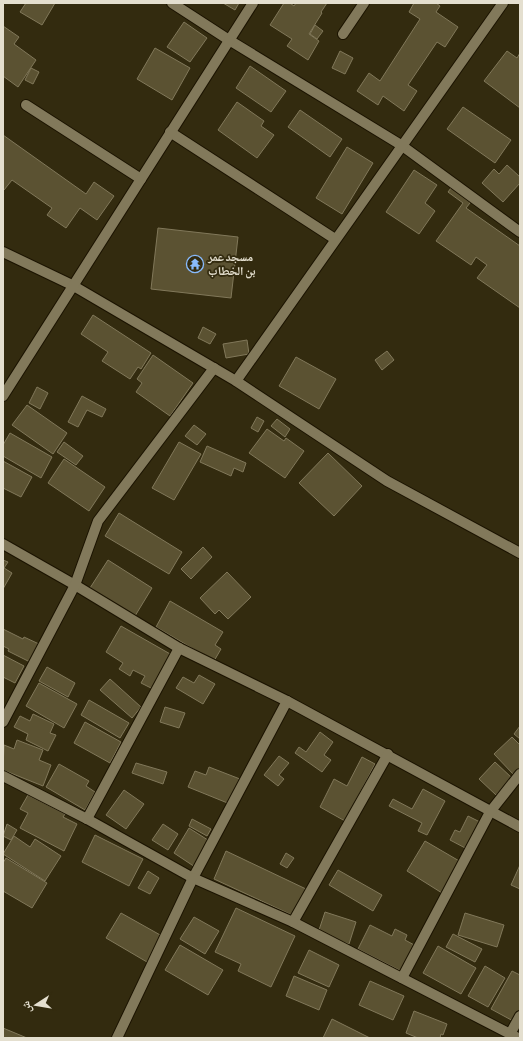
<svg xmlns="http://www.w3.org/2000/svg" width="523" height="1041" font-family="'Asap Condensed','Noto Naskh Arabic',sans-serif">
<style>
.building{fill:#5b5232;stroke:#81785a}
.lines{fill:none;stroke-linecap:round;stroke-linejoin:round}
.minor-casing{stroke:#1b1300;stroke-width:12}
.minor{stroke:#82795b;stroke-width:10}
.labels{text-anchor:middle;stroke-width:3.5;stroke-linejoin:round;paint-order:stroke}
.poi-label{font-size:12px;font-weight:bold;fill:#e4dfcf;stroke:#332b0f;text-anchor:start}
</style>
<rect width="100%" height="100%" fill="#332b0f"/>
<!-- building -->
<g class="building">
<polygon points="26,3 55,3 42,25 20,12"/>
<polygon points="223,3 239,3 235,10"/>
<polygon points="284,3 290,3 294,6 296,3 327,3 321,12 322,13 309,34 319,41 308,60 287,46 292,39 270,25"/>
<polygon points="414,3 436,3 440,6 436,12 458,27 445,47 437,42 408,85 417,91 404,111 383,96 378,105 357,91 369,73 380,81 420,19 409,12"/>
<polygon points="184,22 207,38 190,62 167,47"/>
<polygon points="315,25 323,31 317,39 310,34"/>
<polygon points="3,26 19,37 14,44 36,60 18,87 3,76"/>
<polygon points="155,48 190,68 172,100 137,79"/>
<polygon points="340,51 353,58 345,74 332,68"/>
<polygon points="507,51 517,58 520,53 520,108 484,81"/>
<polygon points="250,66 286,91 271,112 236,88"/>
<polygon points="31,68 39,72 33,84 25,80"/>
<polygon points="237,102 264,121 261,126 274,135 257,158 218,130"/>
<polygon points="463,107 511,140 495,163 447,129"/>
<polygon points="300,110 342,139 330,157 288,127"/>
<polygon points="3,135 86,194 94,182 114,196 97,220 80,208 66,228 47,215 52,208 12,180 4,190 3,189"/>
<polygon points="347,147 373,163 342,214 316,198"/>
<polygon points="507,165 520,177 520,183 503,202 482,183 494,169 499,174"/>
<polygon points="414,170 437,185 425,203 435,211 419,234 386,212"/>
<polygon points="454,184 474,198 466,208 520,246 520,308 477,278 487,265 476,257 471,265 436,241 463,203 448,192"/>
<polygon points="158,228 238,237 231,298 151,289"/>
<polygon points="93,315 151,353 141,369 138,367 130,379 102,361 108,352 81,334"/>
<polygon points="203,327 216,334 210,344 198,338"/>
<polygon points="247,340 249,354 226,358 223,344"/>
<polygon points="387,351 394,360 382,370 375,360"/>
<polygon points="153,355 193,383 170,416 136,392 142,383 137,379"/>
<polygon points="296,357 336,379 319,409 279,386"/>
<polygon points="37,387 48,393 40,409 29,403"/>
<polygon points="82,396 106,409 102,417 87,410 78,427 68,422"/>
<polygon points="27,405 67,433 53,454 12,425"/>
<polygon points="257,417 264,421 258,432 251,428"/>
<polygon points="277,419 290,429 285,437 271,426"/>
<polygon points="194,425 206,434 197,445 185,436"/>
<polygon points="267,429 284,441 286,438 304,451 285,478 249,453"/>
<polygon points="10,433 52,457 41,478 3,456 3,445"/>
<polygon points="64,442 83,456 76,465 57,452"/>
<polygon points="179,442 201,454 174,500 152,488"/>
<polygon points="207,446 246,463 243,472 234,468 231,476 200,462"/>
<polygon points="328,453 362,486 334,516 299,483"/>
<polygon points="64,459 105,487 89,511 48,483"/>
<polygon points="3,461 32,477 21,497 3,488"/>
<polygon points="119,513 182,552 169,574 105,536"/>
<polygon points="203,547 212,557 191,579 181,569"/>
<polygon points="3,560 8,562 4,568 12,573 3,589"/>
<polygon points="108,560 152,588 135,616 90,588"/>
<polygon points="227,572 251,597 228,619 219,610 215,614 200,598"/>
<polygon points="170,601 223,632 215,645 221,649 214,661 156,627"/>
<polygon points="121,626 172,655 153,689 141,683 145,676 133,670 130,676 119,669 123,663 106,652"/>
<polygon points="3,629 23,639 24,637 39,644 30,662 8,651 9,649 3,646"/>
<polygon points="3,655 24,666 15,683 3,677"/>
<polygon points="47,667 75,683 68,697 39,681"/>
<polygon points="199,675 215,684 203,704 176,688 183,677 194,683"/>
<polygon points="110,679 141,707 132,718 100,690"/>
<polygon points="39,683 77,704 64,728 26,706"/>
<polygon points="89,700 129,723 120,738 81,715"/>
<polygon points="165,707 185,713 179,728 160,722"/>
<polygon points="33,714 54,724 50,733 56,735 48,751 26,740 28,734 14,727 20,716 30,721"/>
<polygon points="85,722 121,742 110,763 74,743"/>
<polygon points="520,726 520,739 514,734"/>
<polygon points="320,732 333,742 324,755 331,760 322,772 295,753 299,747 306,752"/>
<polygon points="512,737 520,745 520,767 513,774 494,754"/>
<polygon points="17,740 43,750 39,760 51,765 43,786 3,770 4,745 14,749"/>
<polygon points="279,756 289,763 279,775 284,779 278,786 264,775"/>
<polygon points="362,757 375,764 345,821 320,807 334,779 347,786"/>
<polygon points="495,762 512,778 496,795 479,779"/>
<polygon points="136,763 167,772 163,784 132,773"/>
<polygon points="59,764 89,781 86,786 95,792 85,810 46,787"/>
<polygon points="209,767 240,779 230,804 188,787 195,771 206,775"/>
<polygon points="423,789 445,801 427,835 418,831 422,823 389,806 393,799 412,809"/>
<polygon points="124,790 144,804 126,829 106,815"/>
<polygon points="28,795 65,814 63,817 77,824 64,851 20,828 28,813 20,809"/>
<polygon points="468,816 484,824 469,850 450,840 455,830 460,832"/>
<polygon points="192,819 211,829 207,836 189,826"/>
<polygon points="7,824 17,830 11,840 3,836"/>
<polygon points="163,824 178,834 168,850 152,840"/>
<polygon points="189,828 211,842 195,867 174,853"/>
<polygon points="95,835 143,859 129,886 82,862"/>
<polygon points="14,836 30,847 35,839 61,856 45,881 3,854"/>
<polygon points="425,841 461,862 442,893 407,871"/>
<polygon points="226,851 306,889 294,916 214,879"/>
<polygon points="286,853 294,858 287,868 280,864"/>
<polygon points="6,858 47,883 32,908 3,891 3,863"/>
<polygon points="520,865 520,889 511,885"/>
<polygon points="338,870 382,895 373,911 329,885"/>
<polygon points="148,871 159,878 150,894 138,888"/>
<polygon points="236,908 295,936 271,987 238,971 241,964 215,952"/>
<polygon points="325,912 356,922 349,944 318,933"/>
<polygon points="121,913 162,936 147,962 106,938"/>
<polygon points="465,913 504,925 497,947 458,935"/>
<polygon points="194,917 219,931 205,954 180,939"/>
<polygon points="370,925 392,936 395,929 407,935 405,940 418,947 405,973 358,949"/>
<polygon points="453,934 482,949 475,962 446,947"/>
<polygon points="180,945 223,970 208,995 165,970"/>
<polygon points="438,946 476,968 461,994 423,973"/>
<polygon points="309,950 339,965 329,987 298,973"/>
<polygon points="485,966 505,978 488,1007 468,996"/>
<polygon points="512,971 520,975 520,1014 515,1022 491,1009"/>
<polygon points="294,976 327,990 319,1010 286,996"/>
<polygon points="370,981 404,996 393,1020 359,1005"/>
<polygon points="414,1011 447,1024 443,1035 441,1034 440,1038 418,1038 406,1033"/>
<polygon points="332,1019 370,1038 323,1038"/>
<polygon points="3,1028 27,1038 3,1038"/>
</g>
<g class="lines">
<!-- minor casing -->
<g class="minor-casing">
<g id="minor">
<polyline points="172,3 229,40 401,145 520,232"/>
<polyline points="343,34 364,3"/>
<polyline points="26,105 141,179"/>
<polyline points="170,132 335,239"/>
<polyline points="3,252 72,285 236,381 387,481 520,553"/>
<polyline points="236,381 503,3"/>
<polyline points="3,396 253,3"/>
<polyline points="3,544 75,585 179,648 287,701 520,827"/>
<polyline points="3,722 75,585 98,521 214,368"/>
<polyline points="388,754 293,922 518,1038"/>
<polyline points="3,776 87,819 193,878 287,701"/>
<polyline points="87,819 179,648"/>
<polyline points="402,978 490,812 520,774"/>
<polyline points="510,1034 520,1016"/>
<polyline points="117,1038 193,878 293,922"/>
</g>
</g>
<!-- minor -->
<use href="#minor" class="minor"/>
</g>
<!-- icons -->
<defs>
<g id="temple-ring" transform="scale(0.9)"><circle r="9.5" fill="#332b0f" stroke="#88bafc" stroke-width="1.5"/><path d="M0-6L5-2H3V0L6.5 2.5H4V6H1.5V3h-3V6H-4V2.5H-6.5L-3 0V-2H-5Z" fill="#88bafc"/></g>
</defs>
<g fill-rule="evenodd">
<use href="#temple-ring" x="195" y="264"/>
</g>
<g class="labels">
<!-- poi labels -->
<g class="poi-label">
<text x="208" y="261">مسجد عمر<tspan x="208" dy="14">بن الخطاب</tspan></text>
</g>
</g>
<!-- border -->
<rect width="523" height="1041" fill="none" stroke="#e4dfcf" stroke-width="8"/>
<!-- north arrow -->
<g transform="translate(36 1005) rotate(258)" stroke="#332b0f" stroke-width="3" paint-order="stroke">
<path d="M0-3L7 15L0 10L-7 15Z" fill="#e4dfcf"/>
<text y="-6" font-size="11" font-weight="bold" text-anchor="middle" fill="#e4dfcf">ش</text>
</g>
</svg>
